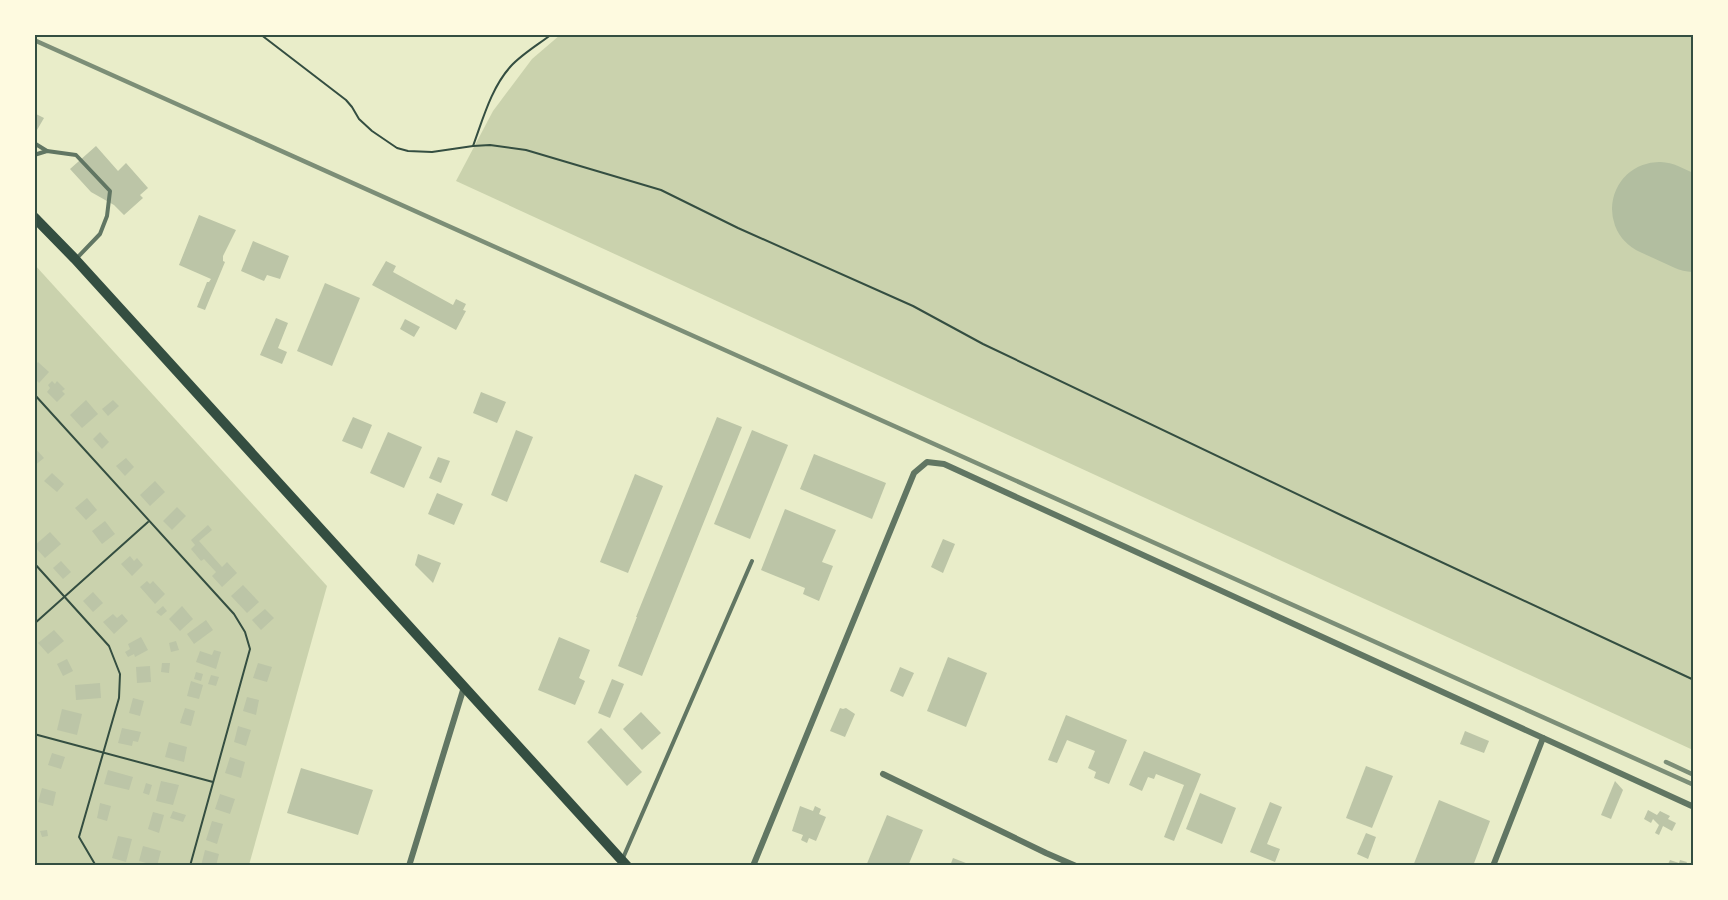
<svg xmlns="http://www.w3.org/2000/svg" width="1728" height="900" font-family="Roboto,sans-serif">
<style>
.green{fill:#cad2ad}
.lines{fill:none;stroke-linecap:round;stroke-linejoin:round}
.runway{stroke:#b2bea0;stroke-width:94}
.building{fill:#bcc5a7}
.path{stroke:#344e41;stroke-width:2}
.service{stroke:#617663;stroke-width:4}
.minor{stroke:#617663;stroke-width:6}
.secondary{stroke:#344e41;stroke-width:10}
.rail{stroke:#7c8e77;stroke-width:4.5}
.neatline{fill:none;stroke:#344e41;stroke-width:2}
</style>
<rect width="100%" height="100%" fill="#e9edc9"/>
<!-- green -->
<g class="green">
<polygon points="560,35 1693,35 1693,750 456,181 493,111 532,59"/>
<polygon points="34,264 327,586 249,865 35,865"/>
</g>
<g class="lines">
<!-- runway -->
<polyline class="runway" points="1659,209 1694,225"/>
</g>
<!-- building -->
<g class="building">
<polygon points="34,113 44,118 37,130 34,128"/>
<polygon points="96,146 118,171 126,163 148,188 140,195 143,198 124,215 114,205 91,192 70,169"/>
<polygon points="199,215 236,230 223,256 223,261 225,262 205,310 197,307 207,282 209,282 211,279 179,265"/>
<polygon points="253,241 289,256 280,279 267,275 264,281 241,271"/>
<polygon points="386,261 396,266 393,272 453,305 456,299 466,304 463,310 466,311 456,330 372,285"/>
<polygon points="325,283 360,298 332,366 297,351"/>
<polygon points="276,318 288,323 278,348 287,352 282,364 260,355"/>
<polygon points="405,319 420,327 414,337 400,329"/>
<polygon points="38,362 49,372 39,383 34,378 34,366"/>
<polygon points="52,381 55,384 57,381 65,389 62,391 65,394 57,402 47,392 50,388 48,385"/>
<polygon points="481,392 506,402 497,423 473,413"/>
<polygon points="86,400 98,414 82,428 70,415"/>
<polygon points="113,400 119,406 108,416 102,409"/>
<polygon points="353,417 372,425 362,449 342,441"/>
<polygon points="717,417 742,427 642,676 618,666 637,617 636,617"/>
<polygon points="516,430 533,437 507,502 491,495"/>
<polygon points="752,430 788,445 750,539 714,524"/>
<polygon points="100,432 109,442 102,449 93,439"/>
<polygon points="388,432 422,447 404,488 370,473"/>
<polygon points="34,447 44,458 34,466"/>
<polygon points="814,454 886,483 872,519 800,489"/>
<polygon points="438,457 450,461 441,483 429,478"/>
<polygon points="126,458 134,467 125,476 116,466"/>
<polygon points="52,473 64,484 57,492 44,481"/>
<polygon points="635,474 663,486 628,573 600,562"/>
<polygon points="155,481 165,492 150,506 140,495"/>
<polygon points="437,493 463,504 454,525 428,514"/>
<polygon points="87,498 97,510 86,520 75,508"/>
<polygon points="177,507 186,516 172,530 163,521"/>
<polygon points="785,509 836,530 822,562 833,566 819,601 803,594 805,588 761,570"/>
<polygon points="105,521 115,534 102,544 92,531"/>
<polygon points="208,525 212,530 199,541 222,567 227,562 237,573 222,587 212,576 216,572 204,559 201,561 191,549 195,545 191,540"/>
<polygon points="50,532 61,544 45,558 34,546"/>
<polygon points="943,539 955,544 943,573 931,567"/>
<polygon points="418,554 441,563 433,583 415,565"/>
<polygon points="130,556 134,561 137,558 143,565 132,576 121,564"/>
<polygon points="61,561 71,572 63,579 53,568"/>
<polygon points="147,581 150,584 153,581 165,594 155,604 140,587"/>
<polygon points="243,585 259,602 247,613 231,596"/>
<polygon points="93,592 103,603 93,612 83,601"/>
<polygon points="163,606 167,611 161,616 156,612"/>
<polygon points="182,606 193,619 180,631 169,619"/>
<polygon points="265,609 274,618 261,630 252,620"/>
<polygon points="113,614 117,618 122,614 128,621 114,634 103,622"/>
<polygon points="206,620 213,630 194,644 187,634"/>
<polygon points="54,630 64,641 48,654 38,643"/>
<polygon points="141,637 148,650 135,657 134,654 128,657 125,652 130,649 128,644"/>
<polygon points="559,637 590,650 579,678 585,681 575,705 538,690"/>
<polygon points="176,641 179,650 171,652 169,643"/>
<polygon points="214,650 221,652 216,669 196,662 200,651 212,655"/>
<polygon points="948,657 987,673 966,727 927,711"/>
<polygon points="67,659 73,671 63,676 57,664"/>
<polygon points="162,663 170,663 169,673 161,672"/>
<polygon points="258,663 272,667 267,682 253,678"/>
<polygon points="150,666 151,682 137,683 136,667"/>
<polygon points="900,667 914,673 903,697 890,691"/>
<polygon points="196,672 203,674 201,681 194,679"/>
<polygon points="211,675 219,677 216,686 208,684"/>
<polygon points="612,679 624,684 610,718 598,713"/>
<polygon points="191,681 203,685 199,699 187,696"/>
<polygon points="100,683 101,698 76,700 75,685"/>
<polygon points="247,697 259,700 256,715 243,711"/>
<polygon points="133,698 144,701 140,716 129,713"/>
<polygon points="185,708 195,711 191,726 180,723"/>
<polygon points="840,708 843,709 846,708 855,714 845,737 830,731"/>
<polygon points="62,709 82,714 77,735 57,730"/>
<polygon points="641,712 661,733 642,750 623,729"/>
<polygon points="1066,715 1127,740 1109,784 1094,778 1096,772 1088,768 1095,751 1067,740 1057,763 1048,760"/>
<polygon points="238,726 251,730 246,746 234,742"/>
<polygon points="122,728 141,732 138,742 133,741 132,746 118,743"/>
<polygon points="601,728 642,772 627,786 587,742"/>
<polygon points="1465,731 1489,741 1484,753 1460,744"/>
<polygon points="169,742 187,747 184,762 165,757"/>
<polygon points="1144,751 1201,774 1174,841 1164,837 1184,785 1156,774 1154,779 1148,777 1142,791 1129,785"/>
<polygon points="52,753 65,757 61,769 48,765"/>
<polygon points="230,757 245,762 241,778 225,773"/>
<polygon points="1366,766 1393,776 1372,828 1346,818"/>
<polygon points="301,768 373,790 358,835 287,813"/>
<polygon points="108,770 133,777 129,790 104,784"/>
<polygon points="161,781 179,785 173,805 156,801"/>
<polygon points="1615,781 1623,790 1611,819 1601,815"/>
<polygon points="146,783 152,785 149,795 143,793"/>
<polygon points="42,788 56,792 53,806 38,802"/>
<polygon points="1200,793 1236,808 1222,844 1186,829"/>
<polygon points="220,794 235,799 230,814 215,809"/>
<polygon points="1439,800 1490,821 1473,866 1413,866"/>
<polygon points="1270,802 1282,807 1267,844 1280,849 1275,862 1250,852"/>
<polygon points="100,803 111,806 107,821 97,818"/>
<polygon points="800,806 813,811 815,806 821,809 819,814 826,817 816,841 809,838 807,843 801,840 803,835 792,831"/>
<polygon points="1648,810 1657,815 1660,811 1670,816 1668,819 1676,823 1672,831 1663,826 1659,835 1655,833 1659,825 1653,819 1651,823 1644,819"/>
<polygon points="173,811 186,815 183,822 170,818"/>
<polygon points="153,812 164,815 159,833 148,829"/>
<polygon points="887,815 923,830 908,866 866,866"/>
<polygon points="212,821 223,824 217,844 206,840"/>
<polygon points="47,830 48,836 42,837 40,831"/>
<polygon points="1366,833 1376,837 1368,859 1357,854"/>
<polygon points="118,836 132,839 126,862 112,858"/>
<polygon points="143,846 161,851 157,866 139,861"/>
<polygon points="205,850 219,854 216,866 201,866"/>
<polygon points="953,858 971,865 971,866 950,866"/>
<polygon points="1670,860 1679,863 1680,860 1687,862 1685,866 1667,866"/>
</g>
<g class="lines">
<!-- path -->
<g class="path">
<polyline points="260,34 346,100 352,107 359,119 372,131 397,148 408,151 432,152 473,146 490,145 526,150 661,190 738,228 913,306 983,344 1345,517 1694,680"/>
<path d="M473,146c10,-27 18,-58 38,-80 11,-12 28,-22 41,-32"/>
<polyline points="34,394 234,614 245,632 250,649 190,866"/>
<polyline points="34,563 109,646 120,674 119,698 79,837 96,866"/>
<polyline points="34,624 148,522"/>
<polyline points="34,734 213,782"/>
</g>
<!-- service -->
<g class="service">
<polyline points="34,143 47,151"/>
<polyline points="34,155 47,151 76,155 110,191 107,216 100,234 76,259"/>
<polyline points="623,858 752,561"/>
</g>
<!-- minor -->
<g class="minor">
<polyline points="883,774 1046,853 1076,866"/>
<polyline points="409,866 464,687"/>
<polyline points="753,866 914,473 927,462 944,464 1694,807"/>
<polyline points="1493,866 1543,738"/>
</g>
<!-- secondary -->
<polyline class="secondary" points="34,217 75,259 627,866"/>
<!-- rail -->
<g class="rail">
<polyline points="34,40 1694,785"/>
<polyline points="1666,762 1694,775"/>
</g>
</g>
<!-- border -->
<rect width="1728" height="900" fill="none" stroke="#fefae0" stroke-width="72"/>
<rect x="36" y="36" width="1656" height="828" class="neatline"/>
</svg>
